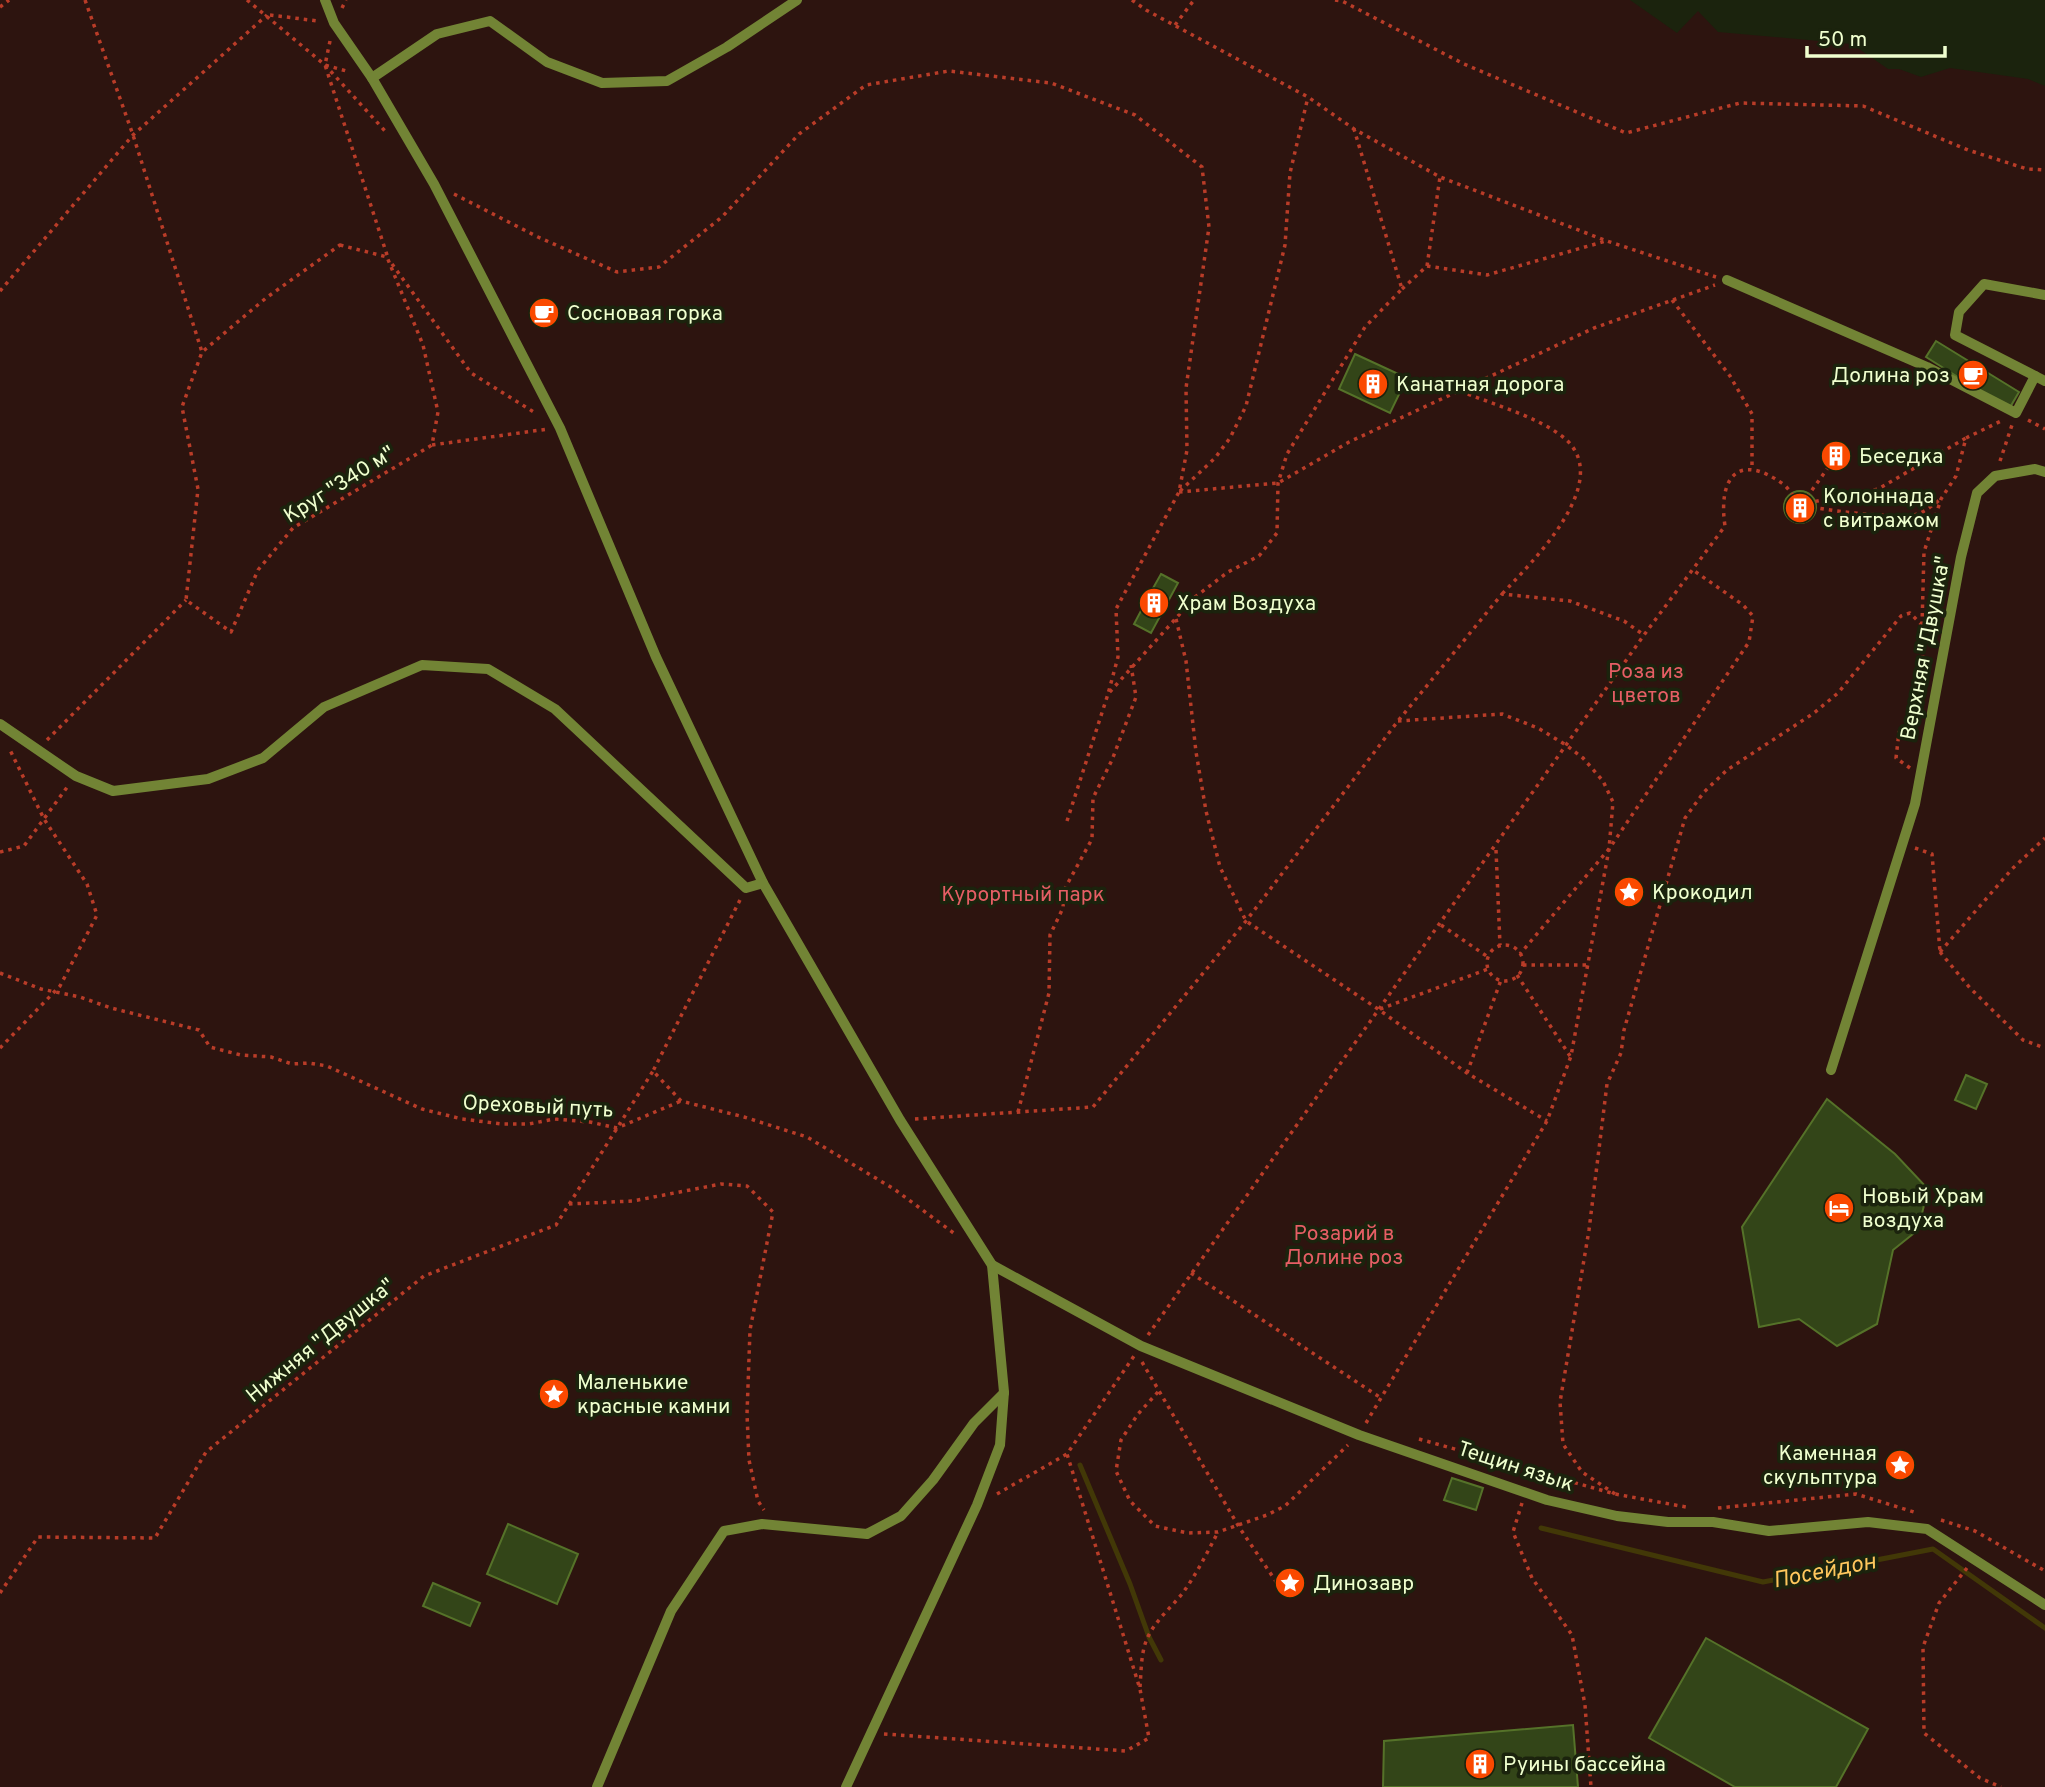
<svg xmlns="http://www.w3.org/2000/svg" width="2045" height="1787" font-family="Overpass,sans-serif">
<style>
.green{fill:#2d140f}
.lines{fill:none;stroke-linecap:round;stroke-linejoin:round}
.stream{stroke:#423807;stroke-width:5}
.building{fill:#334518;stroke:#557229;stroke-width:2}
.path{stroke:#b93c28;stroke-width:3.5;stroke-dasharray:3.5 5;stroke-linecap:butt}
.service{stroke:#728435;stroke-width:10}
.labels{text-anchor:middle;stroke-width:7;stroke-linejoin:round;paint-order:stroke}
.poi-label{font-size:21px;fill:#f0ffcf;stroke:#1b230d;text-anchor:start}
.street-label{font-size:21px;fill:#f0ffcf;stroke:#1b230d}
.park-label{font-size:21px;fill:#e65e65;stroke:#1b230d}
.water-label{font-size:23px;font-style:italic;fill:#ffc75d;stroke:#1b230d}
</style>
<rect width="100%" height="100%" fill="#1b230d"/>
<!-- green -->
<polygon class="green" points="0,0 1630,0 1677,33 1698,11 1718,32 1852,44 1888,69 1899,69 1921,77 1950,68 2028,79 2045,86 2045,1787 0,1787"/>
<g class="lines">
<!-- stream -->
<g class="stream">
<polyline points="1080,1465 1130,1584 1149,1637 1161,1660"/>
<polyline points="1541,1528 1763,1582 1933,1549 2045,1628"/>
</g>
</g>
<!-- building -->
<g class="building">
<polygon points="1936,341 2019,392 2009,409 1926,357"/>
<polygon points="1355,354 1407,378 1390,413 1339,389"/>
<polygon points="1834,448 1844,456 1838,464 1827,456"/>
<circle cx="1800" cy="507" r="16"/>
<polygon points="1161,574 1178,583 1151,633 1134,624 1143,607 1142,596 1152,590"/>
<polygon points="1966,1075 1987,1084 1976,1109 1955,1100"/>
<polygon points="1827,1099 1895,1154 1928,1189 1918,1230 1893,1250 1877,1324 1837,1346 1799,1319 1759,1327 1742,1227"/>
<polygon points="1452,1478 1483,1488 1476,1510 1444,1500"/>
<polygon points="508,1524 578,1554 557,1604 487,1574"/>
<polygon points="433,1583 480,1603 470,1626 423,1606"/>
<polygon points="1706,1638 1868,1729 1836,1787 1735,1787 1649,1738"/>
<polygon points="1573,1725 1578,1787 1383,1787 1384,1741"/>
</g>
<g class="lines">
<!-- path -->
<g class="path">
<polyline points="85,0 133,135 202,352"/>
<polyline points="247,0 325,65 350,72"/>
<polyline points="1132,0 1146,10 1308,97 1354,129 1440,177 1607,241 1716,277"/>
<polyline points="1335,0 1342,1 1464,64 1626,133 1740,103 1863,106 1968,150 2027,169 2045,170"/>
<polyline points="0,7 9,0"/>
<polyline points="342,8 346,0"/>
<polyline points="270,15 318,21"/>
<polyline points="1175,25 1194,0"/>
<polyline points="330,41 325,65 388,258"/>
<polyline points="325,65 385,131"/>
<polyline points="454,194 538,237 617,272 659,267 722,217 799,134 866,85 949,71 1051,83 1135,115 1202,167 1209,227 1186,388 1187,450 1179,492 1116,609 1118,657 1108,694"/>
<polygon points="340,245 387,257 423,345 438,412 432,445 293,528 258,570 231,632 186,600 198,489 182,407 202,352 266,298"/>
<polyline points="392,264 471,373 537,414"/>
<polyline points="1427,266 1440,177"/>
<polyline points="1402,289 1427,266 1487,275 1606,241"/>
<polyline points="0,291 133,135 267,15"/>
<polyline points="1672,300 1730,376 1752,414 1752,470"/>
<path d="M1460,391c32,13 76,25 103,46 54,43 -32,126 -61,157"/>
<polyline points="2028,420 2045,429"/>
<polyline points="432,445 548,429"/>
<polyline points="2000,461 2012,425"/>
<polyline points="1180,491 1215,458 1230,438 1246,406 1285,245 1290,173 1308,97"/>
<polyline points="1179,492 1278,483 1349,442 1594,328 1715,285"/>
<polyline points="1807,503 1878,489 1966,438"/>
<polyline points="1802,504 1835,458"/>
<polyline points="1176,619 1186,661 1196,752 1206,811 1220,867 1246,921 1378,1009 1467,1073 1547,1121"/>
<polyline points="1923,676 1922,625 1924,552 1941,499 1956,476 1966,438 2001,421"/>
<polyline points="1398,721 1502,714 1538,728 1566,745 1583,758 1603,781 1613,802 1609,849 1520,954"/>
<polyline points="47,740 186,600"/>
<polyline points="1910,768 1896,758 1899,732 1918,713"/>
<polyline points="1067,821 1108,694 1195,597 1228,572 1259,556 1277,533 1278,483 1287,454 1365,327 1402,289 1354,129"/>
<polyline points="1915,848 1932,854 1940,952"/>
<polyline points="1496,850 1500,945"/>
<polyline points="0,852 24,846 68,786"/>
<polyline points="740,900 653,1071 681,1101 744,1117 807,1137 894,1189 955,1234"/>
<polyline points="1441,925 1488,957"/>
<circle cx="1505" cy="963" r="18"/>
<polyline points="1940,952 2012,869 2045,838"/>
<polyline points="1940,952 1970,988 2023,1040 2045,1048"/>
<polyline points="1523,965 1586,965"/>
<polyline points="0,973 41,989 80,997 111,1008 199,1030 210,1047 241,1055 271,1057 292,1064 309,1063 327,1066 422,1109 462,1119 502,1124 529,1124 554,1119 590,1122 617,1128 681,1101"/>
<polyline points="1517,975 1570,1056"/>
<polyline points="1380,1009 1488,969"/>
<polyline points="0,1048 60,986 97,915 87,884 44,819 9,748"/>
<polyline points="1467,1073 1501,980"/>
<polyline points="1018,1112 1049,993 1050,935 1063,908 1064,890 1092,839 1093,798 1112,760 1136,697 1131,665"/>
<polyline points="915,1119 1093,1107 1246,921 1398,721 1502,594 1570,601 1624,621 1644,635"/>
<polyline points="569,1204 633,1201 721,1184 747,1186 773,1212 750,1330 747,1414 749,1460 758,1501 764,1510"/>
<polyline points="1191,1273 1381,1398"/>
<path d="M1148,1335l496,-700 81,-109c-7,-47 12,-75 58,-42 7,5 11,15 18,19 12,8 103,16 117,11 8,-3 16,-10 23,-15"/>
<polyline points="1142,1362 1239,1527 1277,1583"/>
<polyline points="1158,1392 1138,1414 1121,1440 1116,1471 1130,1501 1155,1526 1188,1533 1218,1532 1267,1515 1285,1506 1348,1445"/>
<polyline points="1366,1423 1547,1121 1571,1056 1609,849 1749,642 1753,616 1743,605 1693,570"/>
<polyline points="1419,1439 1615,1494 1686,1507"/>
<polyline points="997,1494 1067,1454 1134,1356"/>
<polyline points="1615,1494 1582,1472 1563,1444 1560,1402 1589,1230 1607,1084 1621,1053 1624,1030 1685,818 1704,792 1727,770 1814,713 1838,693 1901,616 1910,613 1922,625"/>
<polyline points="1522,1503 1513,1532 1532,1578 1572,1635 1585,1705 1591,1787"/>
<polyline points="1718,1508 1856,1494 1914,1512"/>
<polyline points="1941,1520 1975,1531 2045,1571"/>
<polyline points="1967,1568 1939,1603 1923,1647 1924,1733 1980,1778 2001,1787"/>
<polyline points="0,1593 38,1537 155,1538 206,1452 424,1276 556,1225 653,1071"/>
<path d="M1140,1687c1,-13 1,-27 4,-39 5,-22 24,-37 38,-54 14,-19 25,-41 36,-62"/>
<polyline points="884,1734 1126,1751 1149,1738 1140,1689 1067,1454"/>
</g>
<!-- service -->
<g class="service">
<polyline points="325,0 334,23 372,78 434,184 560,428 656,657 763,883 900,1120 992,1265 1004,1392 1000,1445 977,1505 846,1787"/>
<polyline points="372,78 437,34 490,21 547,62 602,83 667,81 727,47 797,0"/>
<polyline points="1727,280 1927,367 2016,413 2035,376"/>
<polyline points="2045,295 1984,284 1959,312 1955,335 2045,381"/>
<polyline points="0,724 76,776 113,791 208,779 263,758 324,707 422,665 488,669 555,709 746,888 763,883"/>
<polyline points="1831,1070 1915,804 1961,557 1977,493 1995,476 2035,469 2045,472"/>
<polyline points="992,1265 1141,1346 1359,1435 1547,1500 1617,1516 1668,1522 1713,1522 1769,1531 1868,1522 1927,1529 2045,1605"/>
<polyline points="597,1787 671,1611 724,1531 762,1524 867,1534 901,1516 933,1480 974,1423 1004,1393"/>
</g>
</g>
<!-- icons -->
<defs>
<g id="cafe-disc" transform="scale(1.575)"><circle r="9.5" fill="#fa4900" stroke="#1b230d"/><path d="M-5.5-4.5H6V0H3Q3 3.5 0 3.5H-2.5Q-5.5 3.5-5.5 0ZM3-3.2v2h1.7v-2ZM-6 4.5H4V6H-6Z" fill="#fff"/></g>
<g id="building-disc" transform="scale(1.575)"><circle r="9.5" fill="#fa4900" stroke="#1b230d"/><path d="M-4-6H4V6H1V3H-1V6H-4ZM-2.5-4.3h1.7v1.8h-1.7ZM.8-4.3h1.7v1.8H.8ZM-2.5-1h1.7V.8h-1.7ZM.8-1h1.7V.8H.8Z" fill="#fff"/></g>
<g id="sight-disc" transform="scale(1.575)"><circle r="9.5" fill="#fa4900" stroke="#1b230d"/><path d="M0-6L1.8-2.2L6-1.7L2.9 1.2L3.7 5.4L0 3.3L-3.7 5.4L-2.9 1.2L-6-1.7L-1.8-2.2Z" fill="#fff"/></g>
<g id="hotel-disc" transform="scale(1.575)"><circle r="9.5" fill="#fa4900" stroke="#1b230d"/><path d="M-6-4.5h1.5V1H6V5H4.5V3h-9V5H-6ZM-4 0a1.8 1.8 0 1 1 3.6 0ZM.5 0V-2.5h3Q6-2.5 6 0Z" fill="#fff"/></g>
</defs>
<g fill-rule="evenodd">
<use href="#cafe-disc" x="544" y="313"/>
<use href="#cafe-disc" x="1973" y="375"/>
<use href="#building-disc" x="1373" y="384"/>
<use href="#building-disc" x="1836" y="456"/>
<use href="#building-disc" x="1800" y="508"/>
<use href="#building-disc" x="1154" y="603"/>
<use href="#sight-disc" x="1629" y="892"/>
<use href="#hotel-disc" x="1839" y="1208"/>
<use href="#sight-disc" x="554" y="1394"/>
<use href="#sight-disc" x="1900" y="1465"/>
<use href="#sight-disc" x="1290" y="1583"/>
<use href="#building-disc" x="1480" y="1764"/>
</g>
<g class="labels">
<!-- poi labels -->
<g class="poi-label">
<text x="567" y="320">Сосновая горка</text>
<text x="1950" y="382" text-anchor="end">Долина роз</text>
<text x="1396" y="391">Канатная дорога</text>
<text x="1859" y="463">Беседка</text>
<text x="1823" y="503">Колоннада<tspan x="1823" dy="24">с витражом</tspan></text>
<text x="1177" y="610">Храм Воздуха</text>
<text x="1652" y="899">Крокодил</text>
<text x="1862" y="1203">Новый Храм<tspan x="1862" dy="24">воздуха</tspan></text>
<text x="577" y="1389">Маленькие<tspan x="577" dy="24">красные камни</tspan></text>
<text x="1877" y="1460" text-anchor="end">Каменная<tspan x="1877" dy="24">скульптура</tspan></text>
<text x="1313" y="1590">Динозавр</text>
<text x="1503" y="1771">Руины бассейна</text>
</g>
<!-- street labels -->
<g class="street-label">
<text transform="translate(339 484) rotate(-32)" y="7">Круг "340 м"</text>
<text transform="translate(1925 648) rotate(-79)" y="7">Верхняя "Двушка"</text>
<text transform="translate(538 1106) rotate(3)" y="7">Ореховый путь</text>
<text transform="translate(320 1340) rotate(-39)" y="7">Нижняя "Двушка"</text>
<text transform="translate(1516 1466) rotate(18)" y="7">Тещин язык</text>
</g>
<!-- park labels -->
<g class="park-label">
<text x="1646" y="678">Роза из<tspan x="1646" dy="24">цветов</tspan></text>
<text x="1023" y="901">Курортный парк</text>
<text x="1344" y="1240">Розарий в<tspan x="1344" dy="24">Долине роз</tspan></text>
</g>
<!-- water labels -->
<g class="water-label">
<text transform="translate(1824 1570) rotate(-11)" y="8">Посейдон</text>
</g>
</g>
<!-- scale -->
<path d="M1807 46v10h138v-10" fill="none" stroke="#f0ffcf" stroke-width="3.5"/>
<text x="1818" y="46" font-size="21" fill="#f0ffcf" stroke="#1b230d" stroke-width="5" paint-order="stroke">50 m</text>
</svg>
